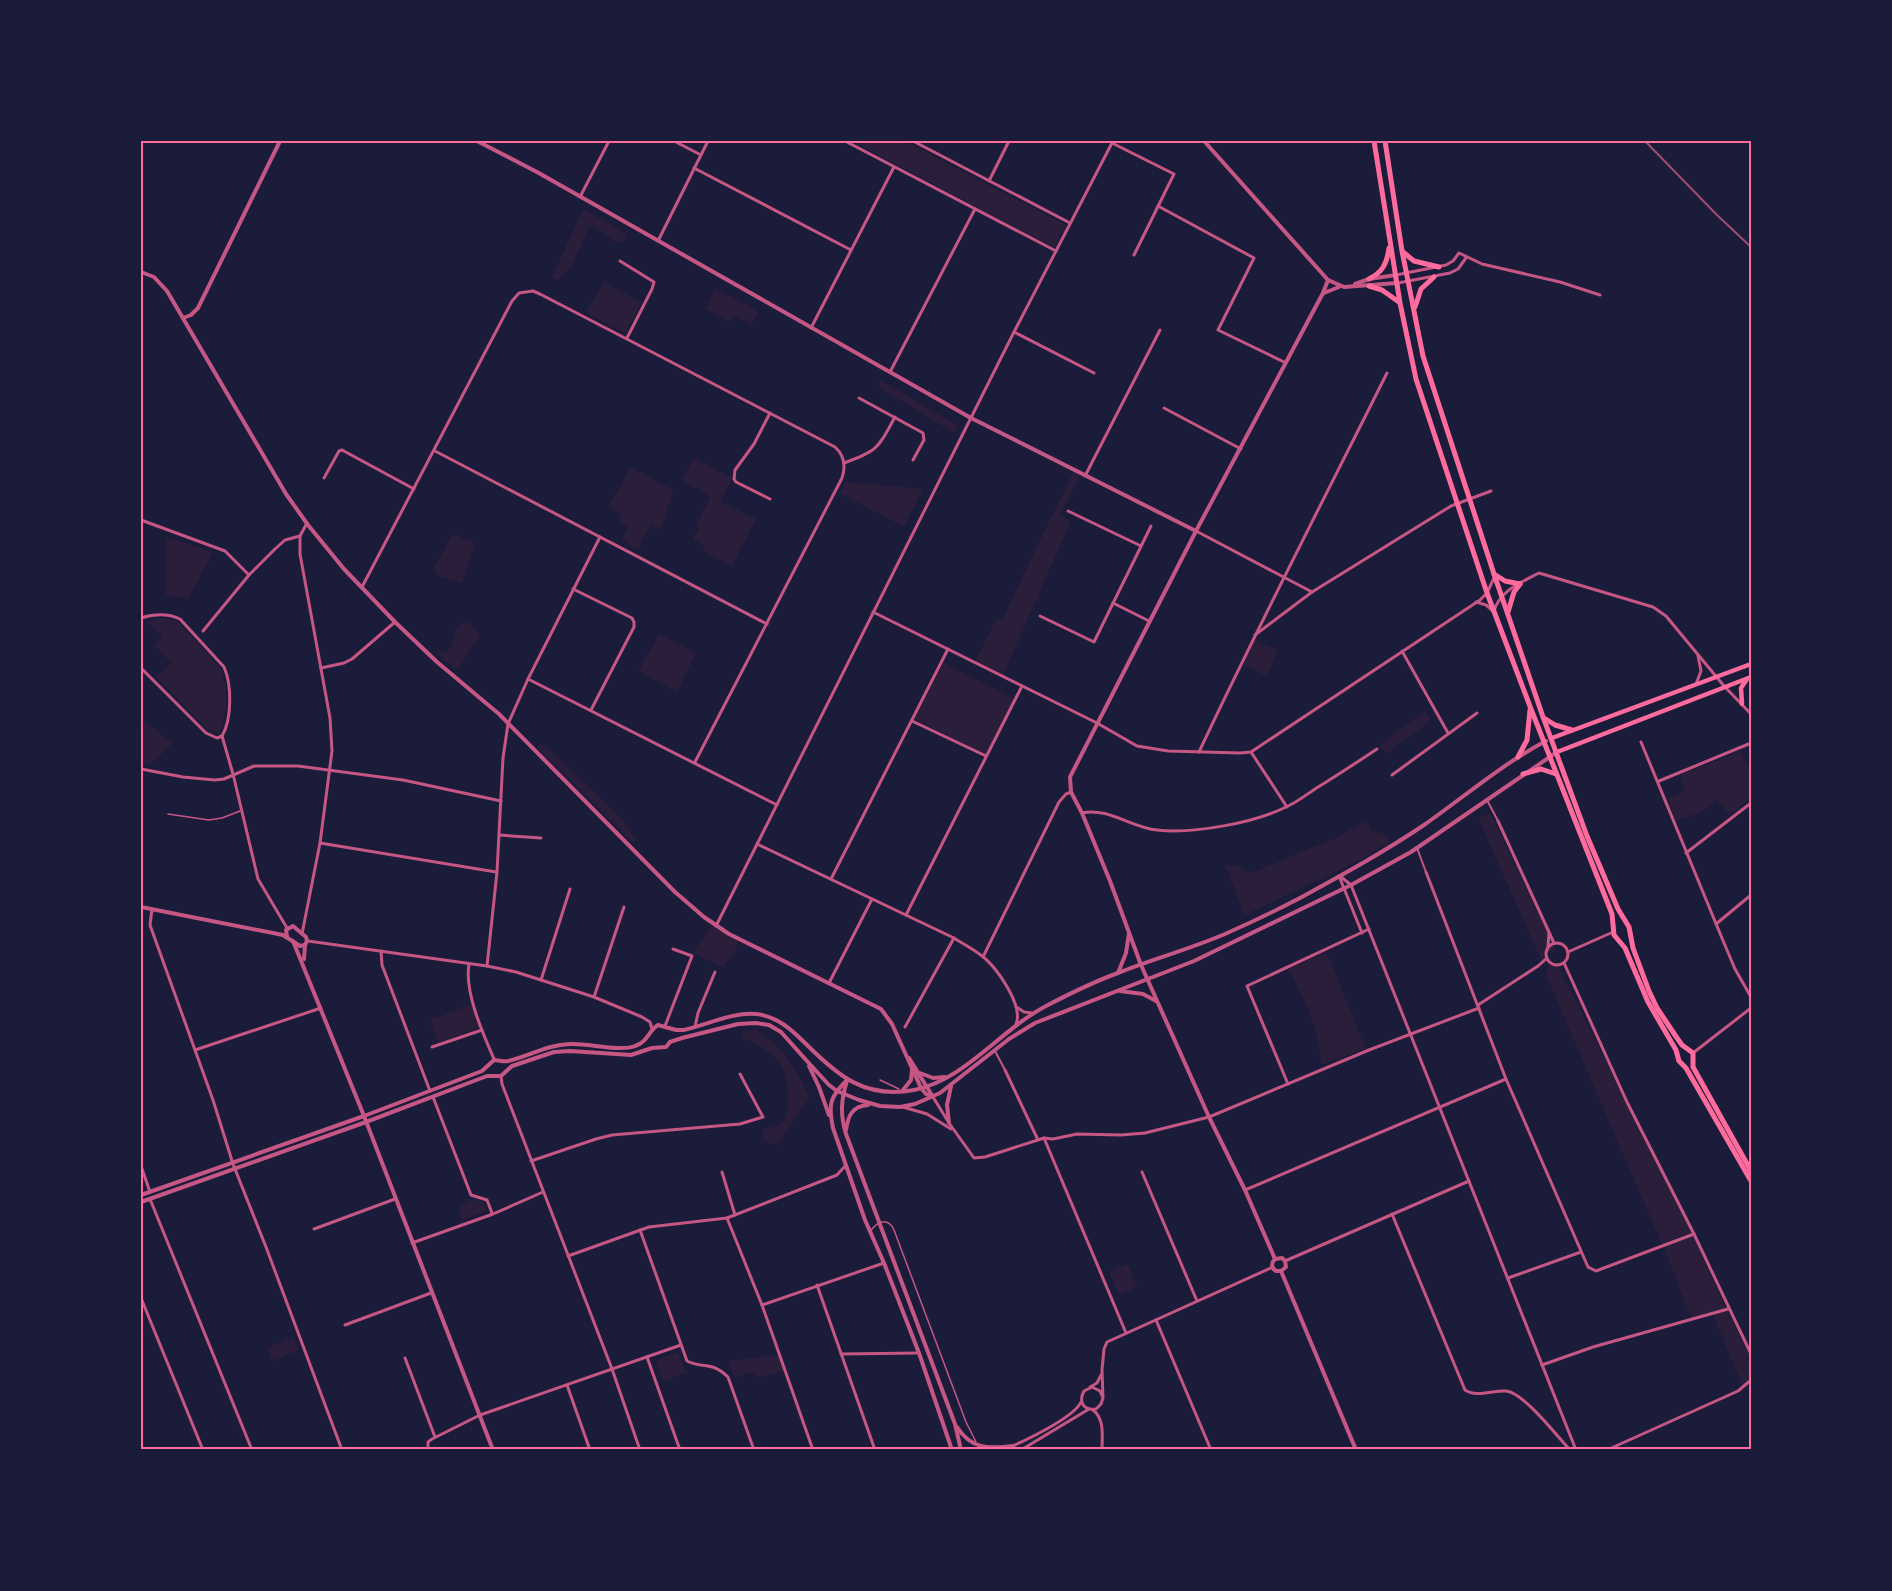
<svg xmlns="http://www.w3.org/2000/svg" width="1892" height="1591" font-family="Arial,sans-serif">
<style>
.green{fill:#2a1e3b}
.lines{fill:none;stroke-linecap:round;stroke-linejoin:round}
.service{stroke:#c65784;stroke-width:1.5}
.pedestrian{stroke:#c65784;stroke-width:2}
.minor{stroke:#c65784;stroke-width:3}
.tertiary{stroke:#c65784;stroke-width:4}
.secondary{stroke:#ff6b9d;stroke-width:4.5}
.primary{stroke:#ff6b9d;stroke-width:5}
.rail{stroke:#a44b75;stroke-width:2}
.neatline{fill:none;stroke:#ff6b9d;stroke-width:2}
</style>
<rect width="100%" height="100%" fill="#1b1b3a"/>
<!-- green -->
<g class="green">
<polygon points="852,141 905,141 1066,225 1054,248"/>
<path d="M583,209l45,25 -6,10 -32,-18c-8,15 -18,46 -33,54l-5,-2z"/>
<polygon points="604,282 642,302 625,333 586,313"/>
<polygon points="715,289 759,311 752,325 734,315 730,322 705,309"/>
<polygon points="881,380 958,426 954,433 887,392 880,387 879,383"/>
<polygon points="694,458 732,478 721,501 756,519 732,566 702,551 705,545 693,539 699,528 696,526 711,496 682,481"/>
<polygon points="631,467 673,490 661,529 651,524 638,549 622,540 628,527 619,522 622,515 608,507"/>
<polygon points="1073,472 1080,475 1060,515 1071,521 1003,675 975,661 996,619 1002,620"/>
<polygon points="846,482 923,489 904,527 840,493"/>
<polygon points="453,534 475,543 462,583 442,577 434,573 435,566"/>
<polygon points="166,537 213,552 188,599 166,595"/>
<path d="M162,618l8,1 8,3 43,46c7,17 7,50 -2,65l-11,-3 -52,-53 15,-14 -17,-18 9,-8 -17,-16z"/>
<polygon points="464,622 469,623 480,636 457,670 436,653 438,649 446,653 452,645 456,629"/>
<polygon points="659,634 696,653 677,692 639,671"/>
<polygon points="1254,640 1278,650 1267,676 1243,665"/>
<polygon points="943,663 1015,699 986,756 915,719"/>
<polygon points="1425,711 1431,720 1386,754 1380,745"/>
<polygon points="146,723 173,743 151,764 141,762 141,727"/>
<polygon points="540,744 549,749 622,819 631,830 631,833 637,838 633,843 537,747"/>
<polygon points="1741,751 1751,771 1751,798 1729,815 1716,799 1701,812 1676,821 1668,798 1685,791 1680,775"/>
<polygon points="1490,813 1557,952 1545,951 1545,968 1478,818"/>
<polygon points="1367,821 1371,830 1384,834 1390,842 1347,867 1245,915 1225,865 1237,866 1251,873 1333,839"/>
<polygon points="711,926 738,941 736,950 723,967 693,953"/>
<path d="M1327,953l39,96 -45,16c-2,-38 -15,-63 -33,-96z"/>
<polygon points="1549,963 1558,966 1692,1232 1662,1244 1546,975"/>
<polygon points="472,1004 481,1027 438,1043 430,1020"/>
<path d="M756,1030c28,14 40,42 54,67l-32,48 -13,-3 -3,-12c7,-2 17,-4 22,-10 8,-11 3,-46 -4,-56 -9,-14 -25,-21 -39,-27l1,-4 3,-2z"/>
<polygon points="473,1200 484,1201 487,1211 462,1220 458,1207"/>
<polygon points="1693,1235 1726,1309 1691,1318 1664,1247"/>
<polygon points="1128,1264 1137,1287 1119,1295 1109,1272"/>
<polygon points="1726,1310 1751,1357 1749,1366 1751,1377 1742,1385 1713,1314"/>
<polygon points="294,1337 299,1350 272,1361 267,1348"/>
<polygon points="678,1352 686,1373 663,1381 656,1360"/>
<polygon points="778,1355 785,1370 757,1378 753,1372 735,1377 728,1361"/>
</g>
<g class="lines">
<!-- service -->
<g class="service">
<polyline points="168,814 209,820 222,818 240,811"/>
<polyline points="880,1080 899,1089"/>
<path d="M870,1232c7,-11 18,-15 24,-2l72,192 10,20"/>
</g>
<!-- pedestrian -->
<g class="pedestrian">
<polyline points="1487,800 1498,821"/>
<polyline points="1417,848 1426,872"/>
<polyline points="995,1051 1005,1070"/>
</g>
<!-- minor -->
<g class="minor">
<polyline points="674,141 701,155"/>
<polyline points="845,141 1056,251"/>
<polyline points="913,141 1070,223"/>
<polyline points="1112,143 1174,174 1134,255"/>
<polyline points="694,168 851,250"/>
<polyline points="989,181 1009,141"/>
<polyline points="580,197 609,141"/>
<polyline points="1158,206 1254,258 1218,330 1286,363"/>
<polyline points="658,241 708,141"/>
<polyline points="620,261 654,282 652,289 627,338"/>
<polyline points="1396,275 1446,265 1453,261 1459,253 1482,264 1560,282 1600,295"/>
<polyline points="1398,283 1450,273 1458,269 1466,258"/>
<polyline points="811,328 894,167"/>
<polyline points="1014,332 1094,373"/>
<polyline points="890,372 975,209"/>
<polyline points="859,398 923,433 924,440 913,460"/>
<polyline points="1164,408 1241,449"/>
<polyline points="435,451 767,624"/>
<path d="M844,463c34,-12 34,-15 51,-46"/>
<polyline points="1085,476 1160,330"/>
<polyline points="324,478 339,451 342,450 414,489"/>
<polyline points="770,499 736,482 734,479 735,470 754,444 770,413"/>
<polyline points="1068,511 1141,546"/>
<polyline points="141,520 225,551 249,575"/>
<polyline points="1196,531 1312,592 1451,506 1491,491"/>
<path d="M362,587l150,-286 7,-8 14,-2 7,3 295,153c10,9 11,19 7,31l-147,284"/>
<polyline points="573,589 632,618 634,622 634,627 591,710"/>
<polyline points="1476,602 1486,605 1493,611"/>
<polyline points="1113,603 1149,621"/>
<path d="M1494,611c6,-21 28,-29 45,-38l114,34 13,9 58,70 27,28"/>
<polyline points="873,612 1097,723 1137,746 1168,751 1240,753 1251,752 1480,600 1487,593 1494,578"/>
<polyline points="1040,616 1094,642 1151,526"/>
<path d="M141,618c13,-4 26,-5 39,1l44,48c8,18 8,52 -2,69l-5,2 -11,-5 -65,-65"/>
<polyline points="203,631 249,575 275,549 285,540 300,536"/>
<polyline points="1255,635 1312,592"/>
<polyline points="1402,651 1448,733"/>
<polyline points="321,668 344,663 352,659 395,622"/>
<polyline points="528,679 777,805"/>
<polyline points="1696,684 1701,671 1698,656"/>
<polyline points="912,721 986,756"/>
<polyline points="222,736 233,774 258,879 287,928"/>
<polyline points="1641,742 1724,943 1735,969 1751,997"/>
<path d="M1199,752c60,-128 125,-253 188,-379"/>
<polyline points="1251,752 1287,807"/>
<polyline points="141,769 183,777 215,780 224,779 254,766 298,766 403,780 501,801"/>
<polyline points="1392,775 1477,713"/>
<polyline points="1659,781 1751,743"/>
<path d="M1082,813c26,-6 50,15 75,17 36,4 98,-7 131,-24 9,-4 18,-11 27,-17 21,-13 41,-26 62,-40"/>
<polyline points="1498,821 1554,943"/>
<polyline points="499,835 541,838"/>
<polyline points="320,843 496,872"/>
<path d="M757,844l197,94c9,6 19,11 28,18 14,10 42,50 34,68"/>
<polyline points="1686,853 1751,803"/>
<polyline points="1426,872 1506,1079 1588,1267 1596,1271 1694,1234"/>
<polyline points="1339,876 1362,933"/>
<polyline points="1340,876 1351,885 1576,1450"/>
<polyline points="831,879 948,649"/>
<polyline points="152,909 150,925 213,1100 233,1164 266,1247 342,1450"/>
<polyline points="906,915 1022,686"/>
<polyline points="1716,924 1751,895"/>
<polyline points="716,926 1014,332 1113,141"/>
<polyline points="302,934 320,843 332,751 330,718 300,554 300,536 307,523"/>
<polyline points="308,941 487,966 516,972 594,997 642,1017 650,1022 652,1029"/>
<circle cx="1557" cy="954" r="11"/>
<polyline points="1548,947 1549,933"/>
<polyline points="381,951 382,965 430,1091"/>
<polyline points="1568,952 1613,932"/>
<polyline points="983,957 1059,802 1066,794 1071,792"/>
<polyline points="1564,963 1627,1102 1694,1234 1751,1354"/>
<path d="M469,964c-5,27 14,70 25,95"/>
<polyline points="487,966 497,872 503,758 508,724 528,679 600,537"/>
<polyline points="541,980 570,889"/>
<polyline points="829,983 872,899"/>
<polyline points="594,997 624,907"/>
<polyline points="1478,1005 1538,966 1547,958"/>
<polyline points="1018,1008 1024,1012 1032,1013"/>
<polyline points="665,1026 692,956 673,949"/>
<polyline points="695,1027 698,1013 715,972"/>
<polyline points="905,1027 954,938"/>
<polyline points="432,1047 482,1030"/>
<polyline points="195,1050 321,1008"/>
<polyline points="1693,1053 1751,1008"/>
<polyline points="1005,1070 1038,1140"/>
<polyline points="501,1076 502,1084 612,1369 640,1450"/>
<polyline points="1288,1084 1247,986 1369,929"/>
<polyline points="433,1097 471,1195 487,1200 492,1213"/>
<polyline points="933,1097 949,1123 974,1158 985,1157 1044,1138 1053,1139 1077,1134 1121,1135 1145,1133 1209,1117 1369,1050 1479,1008"/>
<polyline points="903,1107 927,1114 951,1129"/>
<polyline points="1044,1138 1126,1333"/>
<polyline points="531,1161 596,1139 612,1135 740,1124 763,1117 740,1074"/>
<polyline points="141,1166 150,1192"/>
<polyline points="722,1172 735,1215"/>
<polyline points="1142,1172 1197,1301"/>
<polyline points="1245,1190 1506,1079"/>
<polyline points="150,1199 252,1450"/>
<path d="M1392,1214l73,176c12,8 27,0 41,1 17,1 51,45 64,59"/>
<polyline points="727,1218 762,1305 813,1450"/>
<polyline points="314,1229 395,1199"/>
<path d="M640,1230l47,131c16,8 23,-1 41,16l26,73"/>
<polyline points="412,1243 493,1214 543,1192"/>
<polyline points="568,1256 649,1227 727,1218 837,1175 846,1165"/>
<polyline points="1285,1261 1469,1181"/>
<polyline points="1508,1278 1581,1252"/>
<polyline points="817,1285 875,1450"/>
<polyline points="141,1298 203,1450"/>
<polyline points="762,1305 884,1263"/>
<polyline points="1156,1320 1211,1450"/>
<polyline points="345,1325 431,1293"/>
<polyline points="841,1354 919,1353"/>
<polyline points="647,1357 680,1450"/>
<polyline points="405,1358 435,1437"/>
<polyline points="1542,1365 1593,1347 1728,1309"/>
<polyline points="1751,1367 1751,1372"/>
<polyline points="567,1385 590,1450"/>
<polyline points="1090,1387 1097,1383 1101,1375"/>
<path d="M1103,1398l-3,-7 -8,-4 -8,4c-6,11 0,20 12,18l5,-5 2,-6 -1,-28 2,-21 3,-7 166,-75"/>
<path d="M1093,1410c12,9 9,27 9,40"/>
<polyline points="428,1450 428,1442 432,1439 480,1415 681,1345"/>
<path d="M1002,1450c17,-6 72,-32 79,-48"/>
<polyline points="1021,1450 1089,1409"/>
<polyline points="1607,1450 1738,1391 1751,1380"/>
</g>
<!-- tertiary -->
<g class="tertiary">
<polyline points="477,141 537,172 971,418 1196,531"/>
<polyline points="1204,141 1328,280 1344,287 1397,283"/>
<polyline points="141,272 154,277 167,291 286,494 308,525 344,569 395,622 437,662 499,714 675,892 704,917 729,934 881,1009 892,1024 921,1088 926,1094 933,1097"/>
<polyline points="1355,284 1369,279 1396,275"/>
<polyline points="1324,293 1339,287"/>
<polyline points="183,318 191,315 198,308 280,141"/>
<polyline points="141,907 283,935 300,946 305,945"/>
<polyline points="287,936 286,930 293,926 306,937 307,941 305,945 304,959"/>
<polyline points="293,941 364,1116 493,1450"/>
<polyline points="1118,973 1126,953 1129,933"/>
<polyline points="1120,991 1143,994 1156,1001"/>
<polyline points="909,1058 933,1097"/>
<polyline points="809,1066 819,1087 829,1115"/>
<polyline points="920,1073 933,1078 945,1077"/>
<path d="M847,1080c-17,17 -19,24 -14,48l32,92 19,43 35,90 33,97"/>
<path d="M847,1081c-6,19 -7,33 -1,53l109,290 6,26"/>
<polyline points="903,1090 911,1080 912,1070"/>
<polyline points="949,1123 947,1105 951,1086"/>
<path d="M846,1130c2,-14 6,-24 22,-25"/>
<path d="M141,1195l223,-79 118,-45 12,-11c5,0 9,2 14,1 22,-5 38,-16 62,-17 18,-1 50,8 65,2 13,-4 13,-15 23,-21l18,5h8c23,-5 48,-18 72,-16 21,2 36,16 50,30 32,32 59,55 108,46 51,-10 86,-60 132,-84 23,-12 47,-24 72,-33 35,-14 72,-24 107,-39 25,-11 50,-23 75,-36 42,-23 84,-46 124,-73 40,-28 78,-61 122,-84"/>
<polyline points="141,1202 366,1122 487,1076 501,1076 512,1066 554,1052 570,1051 631,1055 652,1048 666,1047 670,1042 682,1038 738,1024 756,1023 769,1025 781,1032 806,1060 829,1085 837,1091 859,1100 880,1106 900,1107 915,1104 940,1093 1009,1039 1035,1023 1194,961 1351,885 1411,852 1557,752"/>
<polyline points="1275,1259 1245,1190 1209,1117 1141,965 1110,881 1082,813 1071,792 1070,777 1196,531 1323,293 1328,280"/>
<polyline points="1275,1259 1282,1258 1285,1261 1286,1267 1281,1271"/>
<path d="M1275,1259c-4,4 -4,9 1,12h5"/>
<polyline points="1281,1271 1356,1450"/>
<path d="M957,1427c14,22 31,22 56,19"/>
</g>
<!-- secondary -->
<g class="secondary">
<polyline points="1742,704 1741,688 1747,679"/>
<polyline points="1552,738 1751,664"/>
<polyline points="1557,752 1751,677"/>
</g>
<!-- primary -->
<g class="primary">
<polyline points="1374,141 1400,303 1416,379 1487,593 1531,709 1612,914 1614,935 1625,948 1648,1002 1676,1050 1679,1061 1686,1068 1751,1181"/>
<polyline points="1385,141 1402,251 1423,356 1494,574 1543,717 1587,836 1618,909 1629,927 1633,948 1649,991 1657,1008 1677,1038 1682,1045 1693,1053 1693,1067 1751,1171"/>
<polyline points="1403,252 1414,261 1439,267"/>
<path d="M1369,279c14,-7 18,-16 20,-31"/>
<polyline points="1369,286 1382,290 1399,302"/>
<polyline points="1415,307 1421,289 1434,277"/>
<polyline points="1494,574 1505,581 1520,584"/>
<polyline points="1508,612 1514,592 1520,584"/>
<polyline points="1544,718 1555,725 1572,730"/>
<polyline points="1518,757 1527,740 1530,710"/>
<polyline points="1523,774 1541,769 1556,774"/>
</g>
<!-- rail -->
<polyline class="rail" points="1645,141 1717,215 1751,247"/>
</g>
<!-- border -->
<rect width="1892" height="1591" fill="none" stroke="#1b1b3a" stroke-width="285"/>
<rect x="142" y="142" width="1608" height="1306" class="neatline"/>
</svg>
